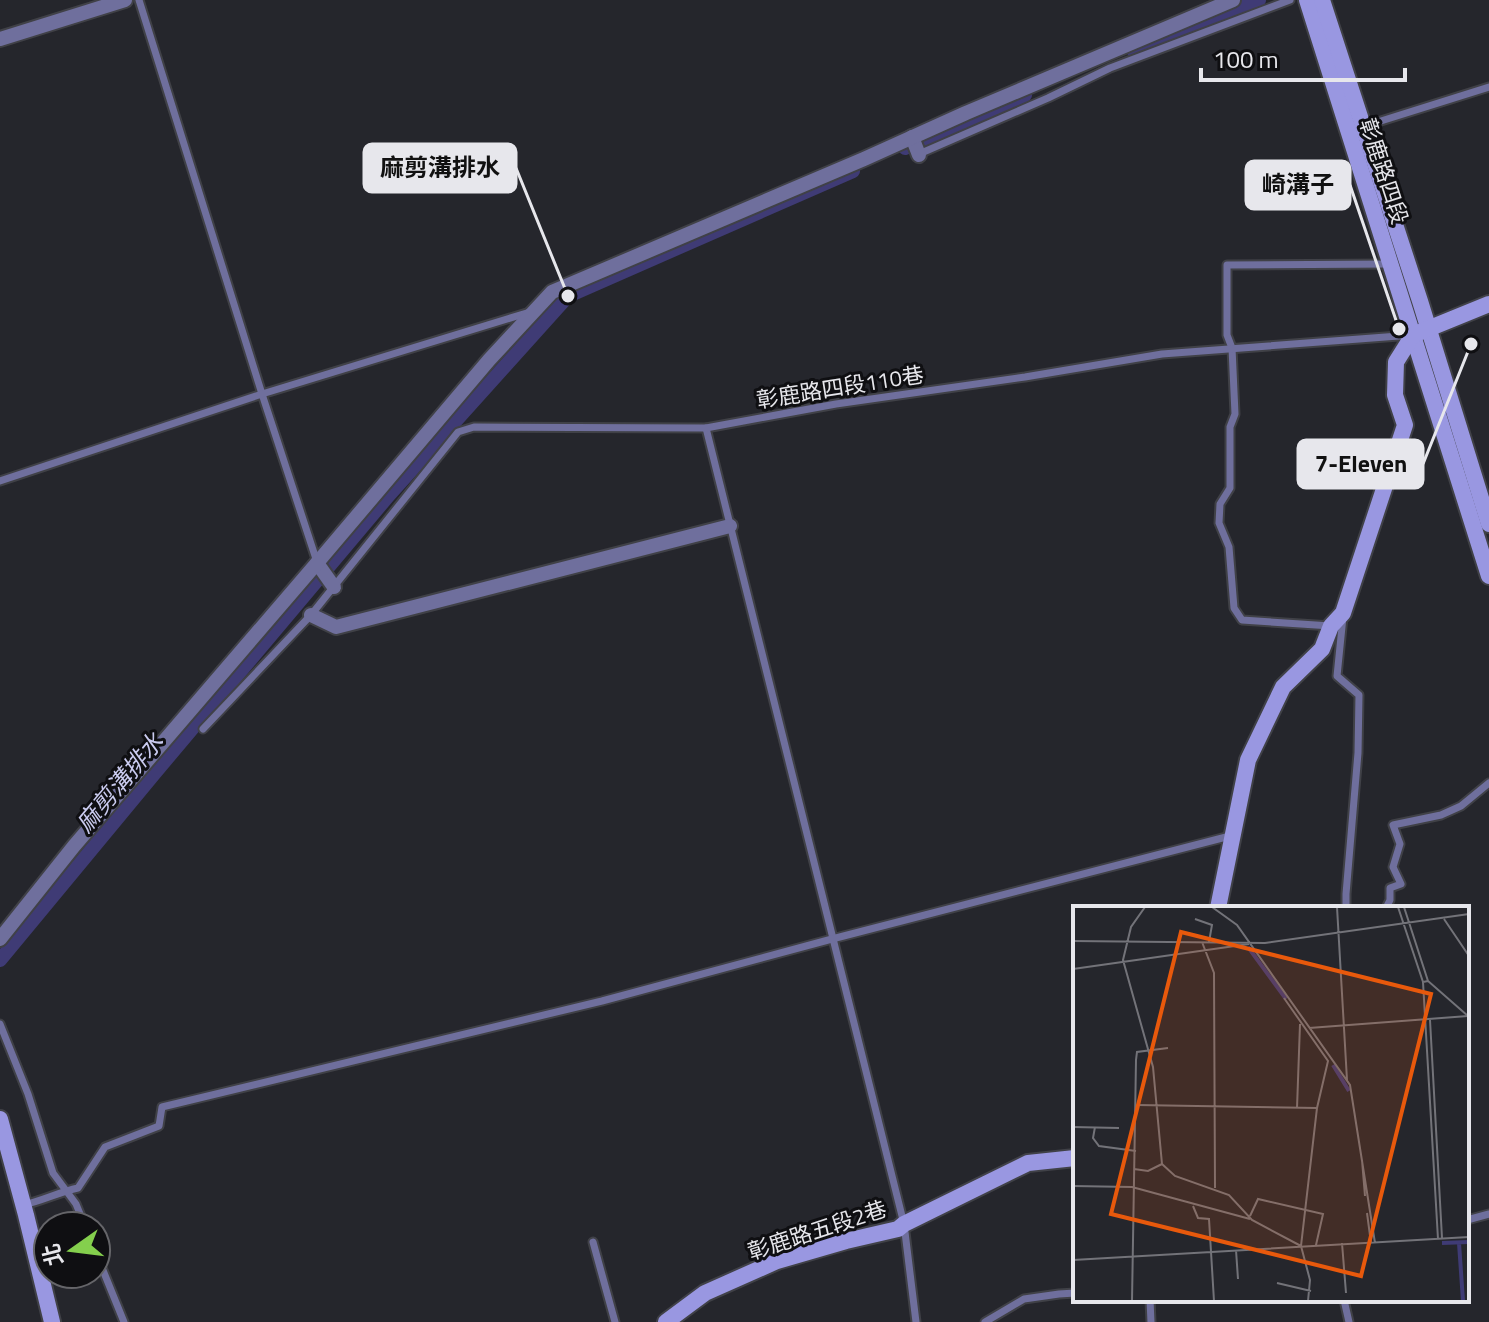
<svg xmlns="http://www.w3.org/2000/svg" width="1489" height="1322" font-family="'Titillium Web','Noto Sans TC',sans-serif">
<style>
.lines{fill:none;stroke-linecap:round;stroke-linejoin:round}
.canal{stroke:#3f3b75;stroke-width:14}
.lane-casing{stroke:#404147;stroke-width:11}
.street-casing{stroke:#404147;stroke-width:18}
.secondary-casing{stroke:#404147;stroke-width:20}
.lane{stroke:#6f6f9d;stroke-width:7}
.street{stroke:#6f6f9d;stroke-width:14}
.secondary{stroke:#9997e1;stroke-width:16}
.labels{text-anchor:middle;stroke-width:6;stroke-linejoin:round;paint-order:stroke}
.street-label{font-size:22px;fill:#e7e7ec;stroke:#0f0f12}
.water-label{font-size:24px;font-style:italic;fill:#cacbef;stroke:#0f0f12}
.inset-river{fill:none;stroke:#3f3b75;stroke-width:4}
.inset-road{fill:none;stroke:#737379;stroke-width:2}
.view{fill:#e8590c;fill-opacity:0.15;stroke:#e8590c;stroke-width:4}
.inset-edge{fill:none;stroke:#e7e7ec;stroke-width:4}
.leader{fill:none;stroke:#e7e7ec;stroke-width:3}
.callout-dot{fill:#e7e7ec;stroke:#0f0f12;stroke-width:3}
.callout{fill:#e7e7ec;stroke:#e7e7ec;stroke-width:3}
.callout-label{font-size:24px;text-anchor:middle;font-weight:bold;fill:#111}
</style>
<rect width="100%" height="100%" fill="#25262c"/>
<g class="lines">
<!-- canal -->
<g class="canal">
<polyline points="1133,50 1259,0"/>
<polyline points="905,148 1025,95"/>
<polyline points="0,960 154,774 389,495 568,296 853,171"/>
</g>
<!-- lane casing -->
<g class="lane-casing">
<g id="lane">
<polyline points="139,0 262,394 317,562"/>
<polyline points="1365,126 1489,87"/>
<polyline points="919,154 1048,98 1110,68 1290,0"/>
<polyline points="706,428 904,1224 916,1322"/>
<polyline points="0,481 262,394 530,312"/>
<polyline points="1343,617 1337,676 1359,695 1358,753 1346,894 1346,908"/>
<polyline points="1331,626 1242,620 1234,608 1229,547 1219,523 1220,504 1230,488 1230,427 1235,414 1232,348 1227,335 1227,265 1390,264"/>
<polyline points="203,729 311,615 458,432 474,427 706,428 836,404 1025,377 1162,354 1412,335"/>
<polyline points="1386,908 1390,900 1390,888 1401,884 1393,867 1400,844 1393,825 1441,815 1461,806 1489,783"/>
<polyline points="0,1024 28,1094 53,1173 76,1204 85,1226"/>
<path d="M23,1205c19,-4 36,-13 55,-17l27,-41 54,-21 3,-19 440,-106 230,-62 398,-103"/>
<polyline points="1467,1220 1489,1214"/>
<polyline points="593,1242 615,1322"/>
<polyline points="96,1253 124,1322"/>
<polyline points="1150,1300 1151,1322"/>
<polyline points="1344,1300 1349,1322"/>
<polyline points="985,1322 1024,1299 1059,1294 1075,1293"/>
</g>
</g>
<!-- street casing -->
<g class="street-casing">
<g id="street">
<polyline points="0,39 125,0"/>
<polyline points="912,137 919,155"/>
<polyline points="317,563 334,587"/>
<polyline points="311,615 336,627 730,526"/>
<polyline points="0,939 74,846 317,563 489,360 552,292 864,159 966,113 1233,0"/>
</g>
</g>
<!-- secondary casing -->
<g class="secondary-casing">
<g id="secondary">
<polyline points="1307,0 1489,576"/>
<polyline points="1322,0 1420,301 1489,524"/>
<polyline points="1218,908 1248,760 1283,687 1322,649 1331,626 1343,613 1405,425 1395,395 1396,362 1413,335 1489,304"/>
<polyline points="0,1119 26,1215 52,1322"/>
<polyline points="666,1322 705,1293 777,1261 846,1241 898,1229 904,1224 1028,1163 1075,1158"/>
</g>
</g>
<!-- lane -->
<use href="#lane" class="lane"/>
<!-- street -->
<use href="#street" class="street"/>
<!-- secondary -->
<use href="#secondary" class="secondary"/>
</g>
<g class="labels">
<!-- street labels -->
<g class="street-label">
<text transform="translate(1384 171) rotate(72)" y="8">彰鹿路四段</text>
<text transform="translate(840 387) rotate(-9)" y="8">彰鹿路四段110巷</text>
<text transform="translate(817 1230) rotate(-18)" y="8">彰鹿路五段2巷</text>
</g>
<!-- water labels -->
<g class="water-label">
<text transform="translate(120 783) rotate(-50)" y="8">麻剪溝排水</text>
</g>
</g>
<!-- overview -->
<g transform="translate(1073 906)">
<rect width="396" height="396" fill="#25262c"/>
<path class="inset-river" d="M175,41l38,52M260,159l16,26M369,337l27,-1M386,337l4,58"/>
<path class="inset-road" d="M72,1l-14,20 -8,33 30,107 9,97 13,12 54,19 23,25 49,26M139,1l25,18 113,160 25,158M264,1l10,173M325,1l25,75M331,1l24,74 40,35M122,13l17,6 -3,17M371,13l25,37M0,35l192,2 204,-29M129,36l12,31 1,215M0,63l176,-25M355,75l-5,1 15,257M211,92l44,63 -11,47 -16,138 9,34 -2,21M357,114l12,218M236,122l159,-12M64,199l180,3M224,202l3,-84M0,221l46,1M22,221l-2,11 6,8 37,5M289,254l3,36M61,263l14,2 14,-7M0,280l59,1 118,32M120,300l5,12 11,1 5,82M294,307l4,30M177,310l8,-17 65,15 -7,31M269,337l4,50M163,344l2,29M0,354l396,-23M204,377l34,8M59,395l4,-241 1,-8 31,-4"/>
<path class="view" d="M108,26l250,62 -70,282 -250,-62z"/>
<rect width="396" height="396" class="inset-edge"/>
</g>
<!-- callouts -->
<path class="leader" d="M568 296L516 168M1399 329L1350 185M1471 344L1423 464"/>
<g class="callout-dot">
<circle cx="568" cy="296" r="8"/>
<circle cx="1399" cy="329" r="8"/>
<circle cx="1471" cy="344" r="8"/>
</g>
<g class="callout">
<rect x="364" y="144" width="152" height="48" rx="8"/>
<rect x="1246" y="161" width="104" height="48" rx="8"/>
<rect x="1298" y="440" width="125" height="48" rx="8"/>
</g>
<g class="callout-label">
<text x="440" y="176">麻剪溝排水</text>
<text x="1298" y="193">崎溝子</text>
<text x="1361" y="472">7-Eleven</text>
</g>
<!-- north arrow -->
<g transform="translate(72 1250) rotate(256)"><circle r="38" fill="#0f0f12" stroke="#656569" stroke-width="2"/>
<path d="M0-6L14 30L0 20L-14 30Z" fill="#84cf4d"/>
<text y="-12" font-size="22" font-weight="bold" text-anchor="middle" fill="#e7e7ec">北</text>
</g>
<!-- scale -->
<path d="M1201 68v12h204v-12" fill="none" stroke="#e7e7ec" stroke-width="4"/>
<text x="1213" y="68" font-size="24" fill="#e7e7ec" stroke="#0f0f12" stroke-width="6" paint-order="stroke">100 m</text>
</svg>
